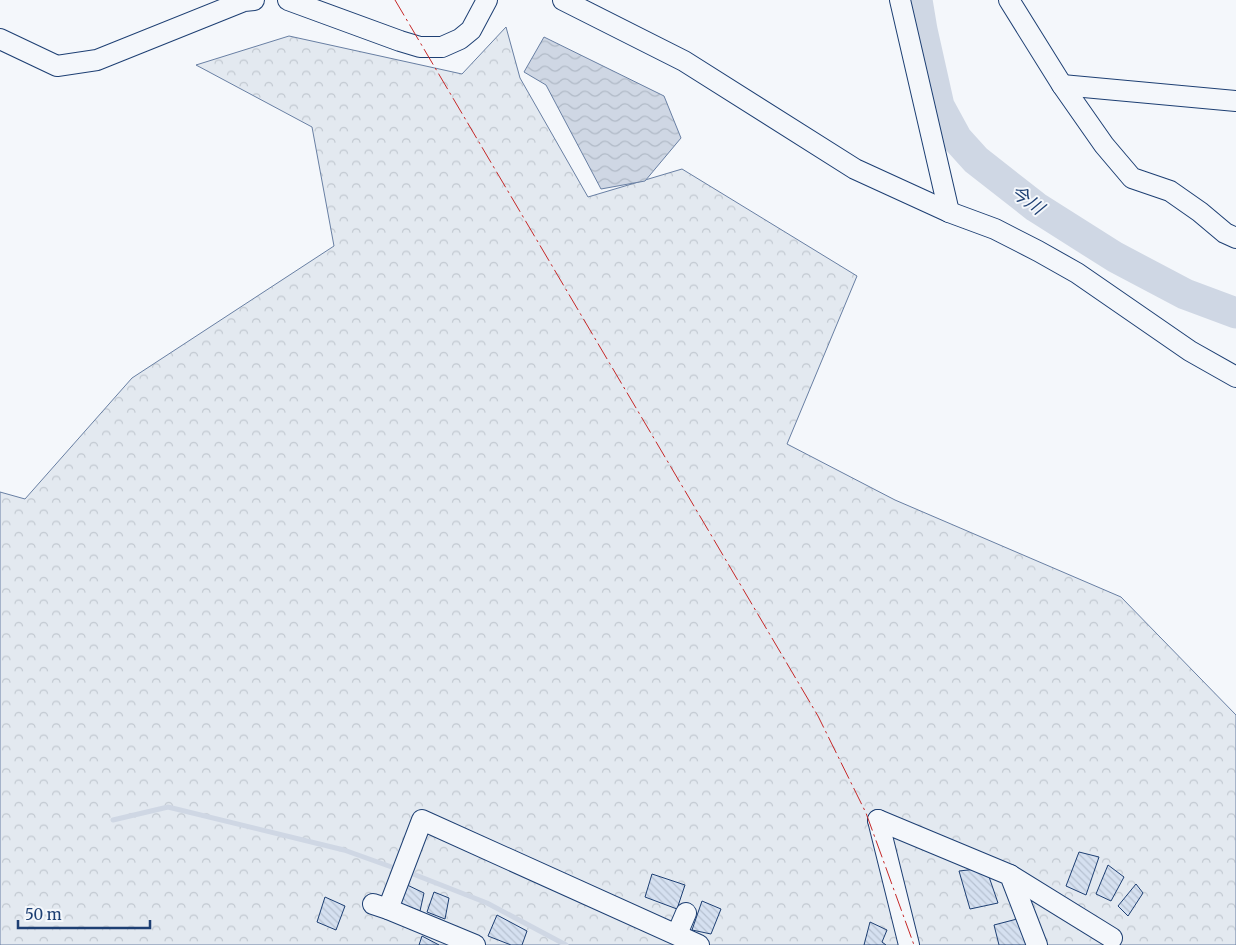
<svg xmlns="http://www.w3.org/2000/svg" width="1236" height="945" font-family="Merriweather,'Noto Sans JP',serif">
<style>
.forest{fill:url(#forest-crowns);stroke:#687fa3}
.water{fill:url(#water-waves);stroke:#687fa3}
.lines{fill:none;stroke-linecap:round;stroke-linejoin:round}
.stream{stroke:#cfd7e4;stroke-width:5}
.river{stroke:#cfd7e4;stroke-width:31}
.building{fill:url(#building-back-hatch);stroke:#1d3f73}
.minor-casing{stroke:#1d3f73;stroke-width:22}
.minor{stroke:#f4f7fb;stroke-width:20}
.power{stroke:#c62828;stroke-width:1;stroke-dasharray:18 4 2.5 4;stroke-linecap:butt}
.labels{text-anchor:middle;stroke-width:4;stroke-linejoin:round;paint-order:stroke}
.water-label{font-size:18px;font-style:italic;fill:#1d3f73;stroke:#f4f7fb}
</style>
<defs>
<pattern id="forest-crowns" width="20" height="18" patternUnits="userSpaceOnUse" patternTransform="scale(1.25)"><rect width="20" height="18" fill="#e3e9f0"/><path d="M2 6a3 3 0 1 1 6 0M12 15a3 3 0 1 1 6 0" fill="none" stroke="#c2c9d1"/></pattern>
<pattern id="water-waves" width="16" height="10" patternUnits="userSpaceOnUse" patternTransform="scale(1.25)"><rect width="16" height="10" fill="#cfd7e4"/><path d="M0 5q4-4 8 0t8 0" fill="none" stroke="#b1bac7"/></pattern>
<pattern id="building-back-hatch" width="6" height="6" patternUnits="userSpaceOnUse" patternTransform="scale(1.25)"><rect width="6" height="6" fill="#d5e0f0"/><path d="M-1 5l2 2M0 0l6 6M5-1l2 2" fill="none" stroke="#b6c1d1"/></pattern>
</defs>
<rect width="100%" height="100%" fill="#f4f7fb"/>
<!-- forest -->
<polygon class="forest" points="506,27 520,78 588,197 682,169 857,276 787,444 895,500 1121,597 1236,715 1236,945 0,945 0,492 25,499 132,378 334,246 312,127 196,65 289,36 462,74"/>
<!-- water -->
<polygon class="water" points="544,37 664,96 681,138 645,181 601,189 546,85 524,72"/>
<g class="lines">
<!-- stream -->
<g class="stream">
<polyline points="113,820 168,807 344,850 400,870"/>
<polyline points="408,872 487,903 566,945"/>
</g>
<!-- river -->
<polyline class="river" points="917,0 922,30 939,106 957,139 976,160 1036,207 1115,257 1185,294 1236,313"/>
</g>
<!-- building -->
<g class="building">
<polygon points="1079,852 1099,857 1086,895 1066,886"/>
<polygon points="1108,865 1124,877 1111,901 1096,894"/>
<polygon points="986,868 998,903 970,909 959,871"/>
<polygon points="652,874 685,885 677,909 645,897"/>
<polygon points="403,883 424,893 420,911 396,902"/>
<polygon points="1136,884 1143,893 1128,916 1118,906"/>
<polygon points="434,892 449,898 445,919 427,912"/>
<polygon points="325,897 345,906 336,930 317,922"/>
<polygon points="702,901 721,909 711,934 692,930"/>
<polygon points="497,915 527,931 522,945 511,945 488,936"/>
<polygon points="1017,919 1029,945 999,945 994,925"/>
<polygon points="870,922 887,930 882,942 886,945 864,945"/>
<polygon points="422,936 439,945 419,945"/>
</g>
<g class="lines">
<!-- minor casing -->
<g class="minor-casing">
<g id="minor">
<polyline points="288,0 400,41 420,47 442,47 460,39 471,30 487,0"/>
<polyline points="563,0 684,61 855,169 949,212 995,229 1038,251 1077,273 1190,351 1236,377"/>
<polyline points="900,0 949,212"/>
<polyline points="1009,0 1062,85 1104,145 1132,178 1170,191 1200,212 1225,233 1236,238"/>
<polyline points="0,39 57,66 97,60 244,1 254,0"/>
<polyline points="1062,85 1236,101"/>
<polyline points="878,820 1010,875 1037,945"/>
<polyline points="878,820 909,945"/>
<polyline points="1010,875 1112,938"/>
<polyline points="373,904 388,909 475,945"/>
<polyline points="388,909 422,820 699,945"/>
<polyline points="677,934 686,913"/>
</g>
</g>
<!-- minor -->
<use href="#minor" class="minor"/>
<!-- power -->
<polyline class="power" points="395,0 818,716 866,813 914,945"/>
</g>
<g class="labels">
<!-- water labels -->
<g class="water-label">
<text transform="translate(1027 200) rotate(36)" y="6">今川</text>
</g>
</g>
<!-- scale -->
<path d="M18 920v8h132v-8" fill="none" stroke="#1d3f73" stroke-width="2.5"/>
<text x="25" y="920" font-size="15" fill="#1d3f73" stroke="#f4f7fb" stroke-width="4" paint-order="stroke">50 m</text>
</svg>
